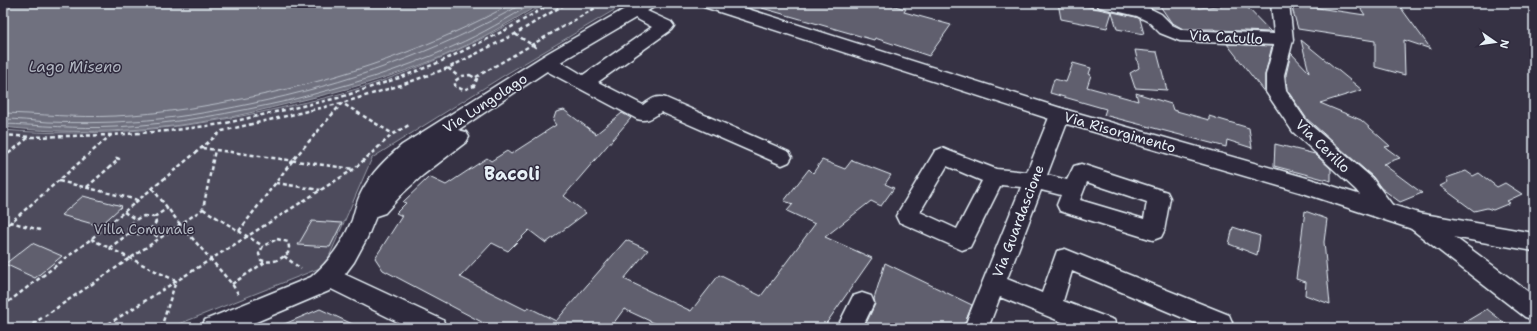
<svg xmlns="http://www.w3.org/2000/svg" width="1537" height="331" font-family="'Shantell Sans',sans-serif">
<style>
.green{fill:#4d4b5c;stroke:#9a9eaa}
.water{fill:#70717f;stroke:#a0a4af}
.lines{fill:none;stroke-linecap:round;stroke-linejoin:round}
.shore{stroke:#b8bec8;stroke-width:1}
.building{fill:#605e6e;stroke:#e8f1f8}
.minor-casing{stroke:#e8f1f8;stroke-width:3}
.major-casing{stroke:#e8f1f8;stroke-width:3}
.path{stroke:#e8f1f8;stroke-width:2.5;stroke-dasharray:4 3;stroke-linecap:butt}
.minor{fill:#2f2a3d;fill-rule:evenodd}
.major{fill:#2f2a3d;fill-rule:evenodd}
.labels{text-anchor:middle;stroke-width:3;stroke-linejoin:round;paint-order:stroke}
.street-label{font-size:14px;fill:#e8f1f8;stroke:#2f2a3d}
.park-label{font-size:14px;fill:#b2b7c1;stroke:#2f2a3d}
.water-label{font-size:15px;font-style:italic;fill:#b2b7c2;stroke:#2f2a3d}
.district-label{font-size:18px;font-weight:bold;fill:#e8f1f8;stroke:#2f2a3d}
</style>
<rect width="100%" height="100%" fill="#363244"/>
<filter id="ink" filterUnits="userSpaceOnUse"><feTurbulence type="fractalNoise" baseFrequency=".025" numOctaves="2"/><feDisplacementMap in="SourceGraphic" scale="8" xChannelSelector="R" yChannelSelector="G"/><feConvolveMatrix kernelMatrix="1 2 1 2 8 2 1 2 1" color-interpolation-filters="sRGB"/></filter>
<g filter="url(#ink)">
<!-- green -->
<path class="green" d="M546,3h80l-118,70 -136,85 -47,108 -156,62h-166v-198c95,8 183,-1 277,-22 19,-5 39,-8 59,-14 73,-20 142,-52 207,-91z"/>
<!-- water -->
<path class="water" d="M3,3h539c-32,19 -64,38 -99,53 -49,21 -101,35 -152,47 -26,6 -51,13 -77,17 -70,12 -141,15 -211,7z"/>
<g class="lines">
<!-- shore -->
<g class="shore">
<path d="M3,113c37,1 74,5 112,3 46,-2 92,-10 137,-19 92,-19 179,-49 261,-94"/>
<path d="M3,119c15,0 30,2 45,3 29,1 57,1 85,-1 39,-2 78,-9 117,-17 96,-20 188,-52 274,-101"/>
<path d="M3,124c37,1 74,5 112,3 59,-3 118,-14 176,-27 55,-14 111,-30 163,-54 28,-12 54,-28 80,-43"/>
</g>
</g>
<!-- building -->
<g class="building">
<polygon points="763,3 883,3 906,9 904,12 951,25 929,56 875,38 874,40 762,8"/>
<polygon points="1058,3 1070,3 1136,17 1140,19 1144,34 1117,29 1112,12 1107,28 1061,19"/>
<polygon points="1158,3 1196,3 1199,8 1243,3 1271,32 1215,30 1214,29 1183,29 1171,22"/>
<polygon points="1291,4 1365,15 1359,6 1401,8 1431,49 1404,40 1405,75 1375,67 1375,41 1298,29"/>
<polygon points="1301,40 1362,90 1320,103 1361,120 1390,146 1385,147 1400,158 1383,164 1422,193 1400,202 1381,188 1373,177 1307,119 1287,90 1286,75 1291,53 1309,72"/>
<polygon points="1227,44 1272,46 1265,75 1265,93"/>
<polygon points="1135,50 1157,52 1167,90 1135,88 1130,73 1139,68"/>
<polygon points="1073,63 1091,68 1089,74 1091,75 1087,87 1138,101 1136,93 1171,104 1173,110 1209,120 1209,116 1249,128 1252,148 1227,140 1226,147 1104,115 1106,109 1050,93 1054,79 1066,82"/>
<polygon points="564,110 596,134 622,113 631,118 564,196 586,213 546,243 529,230 508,251 492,243 460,277 526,310 528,307 556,321 626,240 648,250 624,279 691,311 719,275 761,296 815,224 787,211 793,204 784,201 809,169 813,173 822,160 845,169 852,160 891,175 885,184 894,188 881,206 871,201 825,237 872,258 823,328 665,328 624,309 610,328 493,328 383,270 375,258 402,216 396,213 406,203 403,202 429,177 446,185 487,158 491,161 507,151 511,154 556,125 553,121 556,112"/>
<polygon points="1275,144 1315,154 1331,169 1331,181 1274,166"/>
<polygon points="1466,171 1473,176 1479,173 1497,187 1505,183 1522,194 1507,201 1510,203 1493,210 1487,208 1474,211 1440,186 1448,182 1446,178"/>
<polygon points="83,196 122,206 100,226 61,215"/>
<polygon points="1305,211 1327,219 1324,242 1330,304 1305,295 1306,282 1296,279"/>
<polygon points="312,221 342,223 330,247 298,245"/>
<polygon points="1233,227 1260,236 1257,255 1229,244"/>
<polygon points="32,243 62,256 35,278 5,264"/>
<polygon points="885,263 972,305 963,328 864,328 875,304 874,299"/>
<polygon points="320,309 361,328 275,328"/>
<polygon points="1487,309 1511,328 1455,328"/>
</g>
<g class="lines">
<!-- minor casing -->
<g class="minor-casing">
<g id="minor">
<polygon points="1096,3 1127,3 1149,8 1161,14 1172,25 1183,30 1274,34 1271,3 1289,3 1293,40 1284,75 1286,91 1307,122 1372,178 1396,210 1393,216 1385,218 1377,216 1356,190 1293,132 1266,92 1266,75 1274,45 1180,41 1160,33 1149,22 1137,16 1099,7"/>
<path d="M636,6l35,16 3,4 -3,4 -73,52 45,23c8,-6 13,-10 23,-7l123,54 3,5 -3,5 -7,3 -7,-3 -114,-50c-9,6 -14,10 -24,7l-98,-52 -2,-4 2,-4c15,-4 31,9 44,16l69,-48 -22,-12 -3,-4 3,-4z"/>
<path d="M1060,108l7,2 3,5 -23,60 20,5 7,-14 7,-2 86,28 3,6 -6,33 -3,6 -8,3 -93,-29 -3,-6 4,-10 -20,-5 -34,89 35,14 15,-42 8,-2 164,66 3,7 -1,6h-24l-135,-57 -9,30 51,19 3,8h-40l-77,-31 -12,31h-24l57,-141 -20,-2 -31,62 -8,3 -63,-28 -3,-6 39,-65 7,-3 7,3 47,18 31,3 23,-57 3,-5zM947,166l35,15 -25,48 -37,-17zM1087,182l60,20 -3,17 -64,-19z"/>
<polygon points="1418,213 1426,216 1534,296 1534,320 1525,317 1410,228 1407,222 1410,216"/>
<polygon points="329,267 443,320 446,328 410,328 321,284 317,277 321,270"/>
<polygon points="862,293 871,296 874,303 862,328 837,328 853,296"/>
</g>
</g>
<!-- major casing -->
<g class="major-casing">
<g id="major">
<path d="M635,3h22l-3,4 -92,54 -104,69 8,2 3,5 -3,5 -43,33 -20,18 -18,20 -9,3 -9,22 -13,24 -12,16 -13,13 -87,37h-41l4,-8 106,-43c19,-16 32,-35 41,-57 3,-10 5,-20 10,-29 10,-19 24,-32 40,-46l146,-92z"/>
<polygon points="701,3 729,3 1067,110 1307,178 1418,213 1534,233 1534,251 1418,231 1303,193 1053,120 704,7"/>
</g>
</g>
<!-- path -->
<g class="path">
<polyline points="515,34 537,48"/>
<polyline points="448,68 459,77"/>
<polygon points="470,75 477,79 474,86 463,90 455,86 455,81 462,76"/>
<polyline points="476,77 604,3"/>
<polyline points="3,135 30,137 111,135 168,131 222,124 338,98 399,78 440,62 508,29 552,3"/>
<polyline points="202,148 353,169"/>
<polyline points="3,158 29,137"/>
<polyline points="59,181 138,200"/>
<polyline points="276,183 320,190"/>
<polyline points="87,187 119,159 114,157"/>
<polyline points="152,188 180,224 232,284 239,295"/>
<polyline points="203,209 263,246"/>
<polyline points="124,212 135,219"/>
<path d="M144,216l10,1 2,5c-5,9 -14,13 -25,12l-3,-5c4,-7 9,-11 16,-13z"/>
<polyline points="154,217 168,208"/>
<polyline points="3,220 40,230"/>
<polyline points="3,229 111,135"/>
<polyline points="149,230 159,238"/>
<polyline points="239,231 293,160 342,103 393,134"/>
<polyline points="91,239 176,281 161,328"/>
<path d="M277,239l11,3 1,5 -1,6c-8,7 -16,11 -27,7l-2,-6 4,-8z"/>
<polyline points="109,248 130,233"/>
<polyline points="284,256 301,269"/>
<polyline points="232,284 265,262"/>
<polyline points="3,306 91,239 222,131 342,103 401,85 448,68 515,34 567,3"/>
<polyline points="27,328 203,209 215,150"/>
<polyline points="102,328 354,169 393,134 411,124"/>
</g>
<!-- minor -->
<use href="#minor" class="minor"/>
<!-- major -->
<use href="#major" class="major"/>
</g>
</g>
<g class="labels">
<!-- street labels -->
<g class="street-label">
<text transform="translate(1226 37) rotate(3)" y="5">Via Catullo</text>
<text transform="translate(485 103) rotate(-33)" y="5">Via Lungolago</text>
<text transform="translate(1120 132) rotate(16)" y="5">Via Risorgimento</text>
<text transform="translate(1323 146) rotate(44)" y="5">Via Cerillo</text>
<text transform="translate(1018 221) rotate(-69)" y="5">Via Guardascione</text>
</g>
<!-- park labels -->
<g class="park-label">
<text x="144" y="234">Villa Comunale</text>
</g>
<!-- water labels -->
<g class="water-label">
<text x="75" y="72">Lago Miseno</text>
</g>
<!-- district labels -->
<g class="district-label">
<text x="512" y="180">Bacoli</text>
</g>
</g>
<!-- margin -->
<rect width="1537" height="331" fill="none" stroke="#2f2a3d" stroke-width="16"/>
<rect x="8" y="8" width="1521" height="315" fill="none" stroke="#e8f1f8" stroke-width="1.5" filter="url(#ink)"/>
<!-- north arrow -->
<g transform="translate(1495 42) rotate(103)" stroke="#2f2a3d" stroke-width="3" paint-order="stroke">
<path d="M0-3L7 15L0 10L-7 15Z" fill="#e8f1f8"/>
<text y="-6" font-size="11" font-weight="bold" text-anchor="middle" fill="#e8f1f8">N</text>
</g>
</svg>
